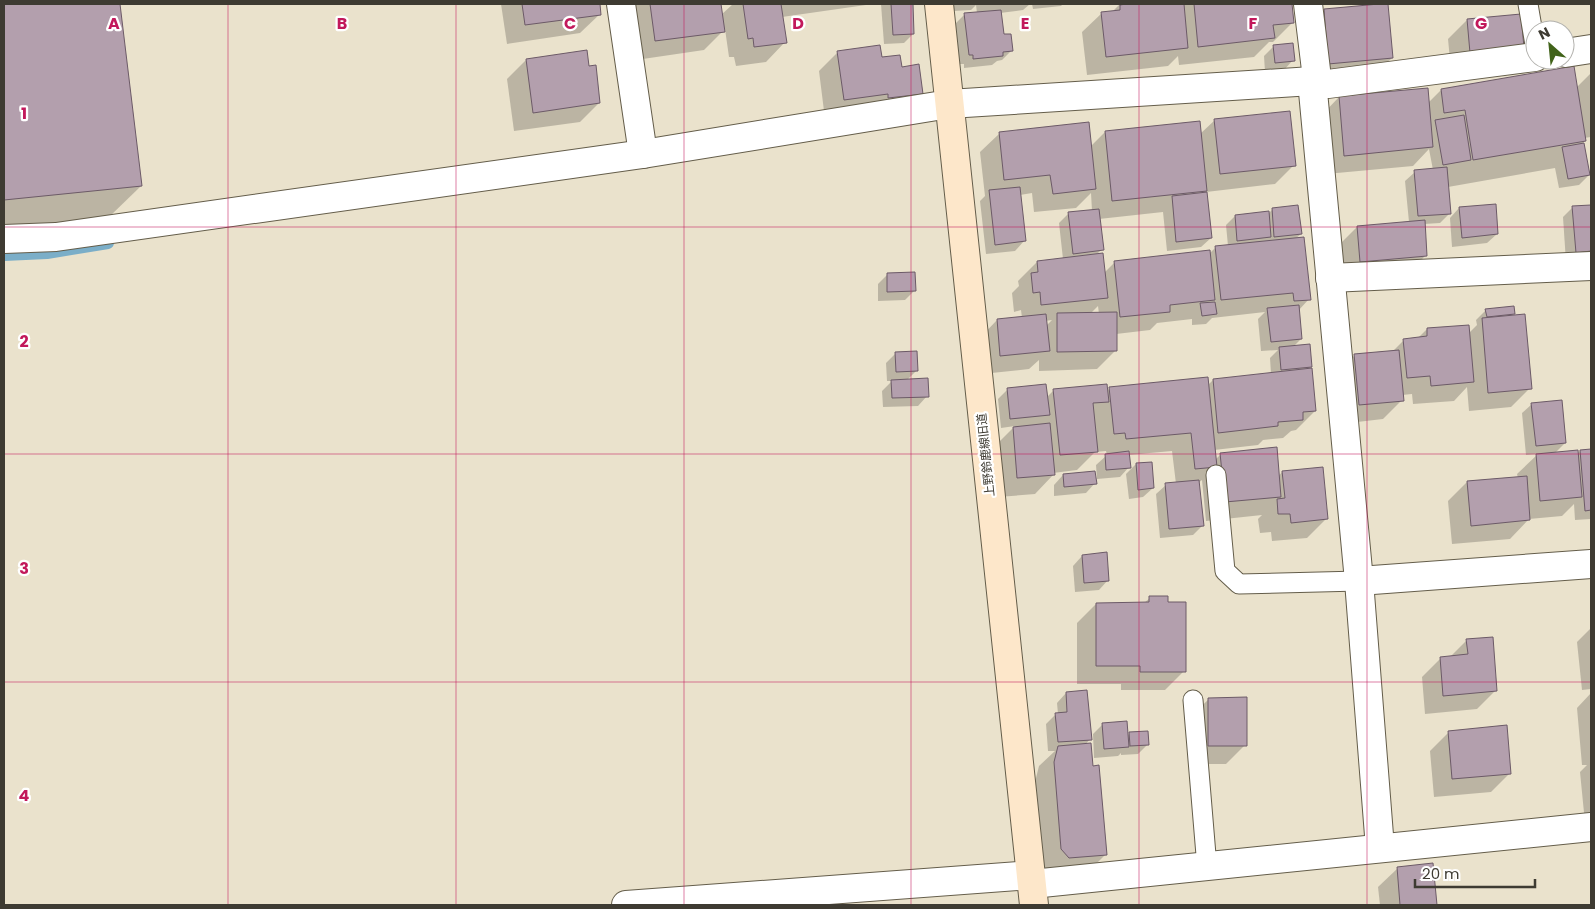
<svg xmlns="http://www.w3.org/2000/svg" width="1595" height="909" font-family="Poppins,'Noto Sans JP',sans-serif">
<style>
.shadow{fill:#0003;fill-rule:evenodd}
.lines{fill:none;stroke-linecap:round;stroke-linejoin:round}
.stream{stroke:#7baec8;stroke-width:12}
.building{fill:#b39fad;stroke:#6c5a67}
.lane-casing{stroke:#645d4a;stroke-width:21}
.street-casing{stroke:#645d4a;stroke-width:30}
.secondary-casing{stroke:#645d4a;stroke-width:30}
.lane{stroke:#fff;stroke-width:19}
.street{stroke:#fff;stroke-width:28}
.secondary{stroke:#fde7ca;stroke-width:28}
.grid{fill:none;stroke:#c2185b;stroke-width:1;stroke-opacity:0.55}
.labels{text-anchor:middle;stroke-width:4.5;stroke-linejoin:round;paint-order:stroke}
.street-label{font-size:12px;fill:#3e3b32;stroke:#fff}
.grid-label{font-size:16px;text-anchor:middle;font-weight:bold;fill:#c2185b;stroke:#fff;stroke-width:4.5;stroke-linejoin:round;paint-order:stroke}
</style>
<rect width="100%" height="100%" fill="#eae2cc"/>
<!-- shadow -->
<g class="shadow">
<polygon points="4,4 118,4 141,186 107,219 4,230"/>
<polygon points="501,4 598,4 600,14 580,33 507,44"/>
<polygon points="629,4 720,4 721,15 733,4 873,4 782,17 785,42 766,62 736,66 734,57 729,57 725,29 704,50 636,60"/>
<polygon points="881,4 912,4 913,34 904,43 884,44"/>
<polygon points="953,4 1030,4 1023,10 1000,13 1003,36 1012,50 1002,60 997,61 992,65 964,68 964,64 959,64 955,24 965,14 977,13 976,5 971,10 954,11"/>
<polygon points="1032,4 1063,4 1061,6 1033,9"/>
<polygon points="1120,4 1183,4 1183,5 1184,4 1290,4 1292,23 1273,42 1269,42 1254,57 1179,65 1178,56 1168,66 1087,75 1082,32 1102,13 1112,12"/>
<polygon points="1324,10 1392,58 1372,77 1310,82 1305,29"/>
<polygon points="1520,15 1451,71 1448,39 1467,20"/>
<polygon points="1274,46 1293,60 1284,70 1265,72 1264,56"/>
<polygon points="838,52 880,58 901,68 922,94 903,113 825,119 819,71"/>
<polygon points="526,60 599,103 580,122 514,131 507,79"/>
<polygon points="1591,73 1591,137 1584,138 1585,141 1583,143 1589,175 1579,185 1559,188 1555,168 1448,187 1450,213 1440,223 1424,224 1426,255 1407,274 1342,281 1338,246 1357,227 1409,222 1405,181 1415,172 1433,170 1429,149 1413,166 1326,174 1320,117 1339,97 1428,103 1441,90 1576,88"/>
<path d="M1215,120l79,45 -19,19 -69,8 5,46 -10,9 -34,4 -4,-39 -64,7 3,30 -6,6 8,18 11,-11 94,-8 7,-7 12,-1 -2,-21 9,-9 33,-2 4,-4 29,24 -6,5 14,60 -11,12 3,28 -8,8 18,20 -4,3 8,41 -19,19 -5,1 -8,7 -20,2 -5,5 -44,5 1,10 6,-6 57,23 4,-5 45,46 -20,20 -35,3 -1,-9 -11,1 -2,-14 4,-4 -56,6 -4,-41 -4,3 5,42 -10,10 -33,3 -4,-44 10,-9 10,-1 -4,-33 -44,4 1,12 -9,10 -23,2 -1,-14 11,-10 -1,-4 -11,1 -18,18 -24,3 1,1 -19,20 -37,3 -4,-50 21,-21 -14,2 -3,-29 10,-10 39,8 7,-7 53,1 3,-3 97,-2 6,-6 58,-6 -1,-16 8,-8 -17,1 -3,-32 7,-7 -53,6 -6,6 -14,1v-6l-35,4 -7,7 -34,4v16l-19,19 -58,2v-11l-10,9 -47,5 -4,-34 19,-20 25,-2 -1,-8 -7,2 -2,-19 7,-7 -1,-5 19,-19 26,-3 -4,-36 10,-10 23,-2 -1,-18 -15,15 -42,4 -2,-19 -12,2 4,46 -9,10 -29,3 -6,-53 5,-5 -5,-44 20,-19 90,14 15,-15 95,2zM1098,306l1,8h-9zM1052,320l-6,6 -1,-5z"/>
<polygon points="1591,206 1591,260 1566,262 1563,217 1572,208"/>
<polygon points="1459,208 1497,234 1487,243 1452,247 1450,218"/>
<polygon points="887,275 915,290 905,300 878,301 878,284"/>
<polygon points="1486,310 1513,314 1510,317 1530,388 1511,407 1469,411 1467,387 1454,401 1413,404 1412,394 1402,395 1402,400 1383,419 1340,424 1336,374 1355,355 1392,352 1404,340 1418,338 1427,329 1469,333 1477,325 1476,320"/>
<polygon points="896,353 917,370 907,380 927,396 918,406 883,407 882,391 892,381 887,381 886,363"/>
<polygon points="1532,404 1565,443 1554,454 1577,454 1580,451 1591,450 1591,519 1575,520 1574,504 1562,516 1529,519 1510,539 1452,544 1448,501 1467,482 1518,478 1517,474 1538,454 1526,455 1522,413"/>
<polygon points="1150,463 1153,488 1143,497 1129,499 1126,474 1136,464"/>
<polygon points="1063,475 1095,483 1086,493 1054,496 1054,485"/>
<polygon points="1082,556 1108,580 1099,590 1075,592 1073,566"/>
<polygon points="1150,598 1167,604 1184,671 1165,690 1121,690 1121,684 1077,684 1077,623 1096,604 1144,603"/>
<polygon points="1591,628 1591,689 1582,690 1577,642"/>
<polygon points="1467,640 1496,690 1477,709 1425,714 1422,677 1441,658 1450,657"/>
<polygon points="1066,693 1090,739 1085,745 1092,767 1105,855 1086,874 1050,876 1042,869 1035,782 1039,766 1055,751 1048,751 1046,724 1056,714 1058,714 1057,703"/>
<polygon points="1591,693 1591,832 1586,833 1580,772 1587,765 1582,765 1577,708"/>
<polygon points="1209,699 1245,745 1226,764 1190,764 1189,718"/>
<polygon points="1102,725 1127,736 1130,733 1148,744 1138,754 1121,755 1121,753 1118,756 1094,758 1093,734"/>
<polygon points="1449,732 1510,773 1491,792 1434,797 1430,751"/>
<polygon points="1432,865 1436,905 1380,905 1378,887 1398,868"/>
</g>
<g class="lines">
<!-- stream -->
<polyline class="stream" points="4,255 47,253 108,243"/>
</g>
<!-- building -->
<g class="building">
<polygon points="4,4 120,4 142,186 4,200"/>
<polygon points="522,4 600,4 601,15 525,25"/>
<polygon points="650,4 721,4 725,32 655,41"/>
<polygon points="743,4 781,4 787,43 754,47 753,38 748,39"/>
<polygon points="891,4 913,4 914,34 893,35"/>
<polygon points="1126,4 1184,4 1188,48 1106,57 1101,12 1120,10 1120,5"/>
<polygon points="1194,4 1292,4 1294,23 1273,25 1275,38 1198,47"/>
<polygon points="1379,4 1388,4 1393,58 1328,64 1324,9"/>
<polygon points="1001,10 1004,34 1011,34 1013,51 1003,52 1003,56 973,59 973,55 969,55 964,13"/>
<polygon points="1521,14 1524,48 1470,53 1467,19"/>
<polygon points="1293,43 1295,61 1275,63 1273,45"/>
<polygon points="880,45 882,57 900,55 902,67 919,64 923,94 888,98 888,94 844,100 837,51"/>
<polygon points="587,50 589,66 596,65 600,103 533,113 526,59"/>
<polygon points="1574,66 1586,141 1473,160 1465,110 1444,113 1441,89"/>
<polygon points="1428,88 1433,147 1344,156 1339,96"/>
<polygon points="1290,111 1296,166 1220,174 1214,119"/>
<polygon points="1464,115 1471,160 1443,165 1435,120"/>
<polygon points="1200,121 1207,191 1112,201 1105,131"/>
<polygon points="1089,122 1096,189 1053,194 1050,175 1004,180 999,132"/>
<polygon points="1584,143 1590,175 1568,179 1562,147"/>
<polygon points="1447,167 1451,214 1418,216 1414,170"/>
<polygon points="1020,187 1026,241 995,245 989,190"/>
<polygon points="1207,192 1212,238 1176,242 1172,196"/>
<polygon points="1496,204 1498,234 1462,238 1459,207"/>
<polygon points="1298,205 1302,234 1274,237 1272,208"/>
<polygon points="1591,205 1591,251 1576,253 1572,206"/>
<polygon points="1099,209 1104,250 1073,254 1068,212"/>
<polygon points="1269,211 1271,237 1237,241 1235,215"/>
<polygon points="1425,220 1427,256 1360,262 1357,226"/>
<polygon points="1304,237 1311,300 1294,301 1293,293 1221,300 1215,246"/>
<polygon points="1210,250 1215,300 1170,305 1170,312 1120,317 1114,261"/>
<polygon points="1103,253 1108,298 1041,305 1040,292 1033,293 1031,273 1038,272 1037,261"/>
<polygon points="915,272 916,291 887,292 887,273"/>
<polygon points="1215,302 1217,314 1202,316 1200,303"/>
<polygon points="1299,305 1302,339 1271,342 1267,308"/>
<polygon points="1514,306 1515,314 1487,317 1485,309"/>
<polygon points="1117,312 1117,351 1057,352 1057,313"/>
<polygon points="1046,314 1050,351 1000,356 997,319"/>
<polygon points="1525,314 1532,389 1488,393 1482,318"/>
<polygon points="1469,325 1474,382 1431,386 1430,376 1407,378 1403,339 1427,336 1427,328"/>
<polygon points="1310,344 1312,367 1281,370 1279,347"/>
<polygon points="1399,350 1404,401 1359,405 1354,354"/>
<polygon points="917,351 918,371 896,372 895,352"/>
<polygon points="1312,368 1316,411 1303,412 1303,420 1278,422 1278,426 1218,433 1213,379"/>
<polygon points="1208,377 1217,467 1195,469 1191,433 1126,439 1125,433 1114,434 1109,387"/>
<polygon points="928,378 929,397 892,398 891,380"/>
<polygon points="1046,384 1050,415 1010,419 1007,388"/>
<polygon points="1107,384 1109,402 1093,403 1098,452 1060,455 1053,389"/>
<polygon points="1562,400 1566,443 1536,446 1531,403"/>
<polygon points="1050,423 1055,475 1017,478 1013,427"/>
<polygon points="1277,447 1281,497 1225,502 1220,453"/>
<polygon points="1591,449 1591,510 1585,511 1580,450"/>
<polygon points="1578,450 1582,497 1540,501 1536,454"/>
<polygon points="1129,451 1131,468 1106,470 1105,454"/>
<polygon points="1152,462 1154,488 1138,490 1136,463"/>
<polygon points="1323,467 1328,519 1291,523 1290,514 1278,514 1277,499 1285,498 1282,471"/>
<polygon points="1095,471 1097,484 1064,487 1063,474"/>
<polygon points="1527,476 1530,520 1471,526 1467,481"/>
<polygon points="1199,480 1204,526 1169,529 1165,483"/>
<polygon points="1107,552 1109,581 1084,583 1082,555"/>
<polygon points="1149,596 1168,596 1168,602 1186,602 1186,672 1140,672 1140,666 1096,666 1096,603 1149,602"/>
<polygon points="1493,637 1497,691 1443,696 1440,657 1468,654 1466,639"/>
<polygon points="1087,690 1092,740 1058,742 1055,713 1067,712 1066,692"/>
<polygon points="1247,697 1247,746 1208,746 1208,698"/>
<polygon points="1127,721 1129,747 1104,749 1102,723"/>
<polygon points="1507,725 1511,774 1452,779 1448,731"/>
<polygon points="1148,731 1149,745 1130,746 1129,732"/>
<polygon points="1091,743 1093,766 1099,765 1107,855 1069,858 1061,849 1054,762 1058,746"/>
<polygon points="1433,863 1437,905 1400,905 1397,867"/>
</g>
<g class="lines">
<!-- lane casing -->
<g class="lane-casing">
<g id="lane">
<polyline points="1528,4 1535,45"/>
<polyline points="1216,475 1225,571 1239,584 1359,581"/>
<polyline points="1193,700 1207,867"/>
</g>
</g>
<!-- street casing -->
<g class="street-casing">
<g id="street">
<polyline points="621,4 643,154"/>
<polyline points="1308,4 1316,70 1312,81 1359,581 1380,848"/>
<polyline points="1565,53 1591,49"/>
<polyline points="4,239 56,237 643,154 949,104 1312,81 1328,84 1535,57"/>
<polyline points="1330,278 1591,266"/>
<polyline points="1359,581 1591,564"/>
<polyline points="1032,884 1591,827"/>
<polyline points="626,905 1031,875"/>
</g>
</g>
<!-- secondary casing -->
<g class="secondary-casing">
<polyline id="secondary" points="939,4 1034,905"/>
</g>
<!-- lane -->
<use href="#lane" class="lane"/>
<!-- street -->
<use href="#street" class="street"/>
<!-- secondary -->
<use href="#secondary" class="secondary"/>
</g>
<!-- grid -->
<path class="grid" d="M228,4v901M456,4v901M684,4v901M911,4v901M1139,4v901M1367,4v901M4,227h1587M4,454h1587M4,682h1587"/>
<g class="labels">
<!-- street labels -->
<g class="street-label">
<text transform="translate(986 455) rotate(-96)" y="4">上野鈴鹿線旧道</text>
</g>
</g>
<g class="grid-label">
<text x="114" y="29">A</text>
<text x="342" y="29">B</text>
<text x="570" y="29">C</text>
<text x="798" y="29">D</text>
<text x="1025" y="29">E</text>
<text x="1253" y="29">F</text>
<text x="1481" y="29">G</text>
<text x="24" y="119">1</text>
<text x="24" y="347">2</text>
<text x="24" y="574">3</text>
<text x="24" y="801">4</text>
</g>
<!-- border -->
<rect width="1595" height="909" fill="none" stroke="#3e3b32" stroke-width="10"/>
<!-- north arrow -->
<g transform="translate(1550 45) rotate(333)"><circle r="24" fill="#ffffff" stroke="#b2b1ad"/>
<path d="M0-4L9 19L0 12L-9 19Z" fill="#41631a"/>
<text y="-8" font-size="14" font-weight="bold" text-anchor="middle" fill="#3e3b32">N</text>
</g>
<!-- scale -->
<path d="M1415 879v8h120v-8" fill="none" stroke="#3e3b32" stroke-width="2.5"/>
<text x="1422" y="879" font-size="15" fill="#3e3b32" stroke="#ffffff" stroke-width="4" paint-order="stroke">20 m</text>
</svg>
